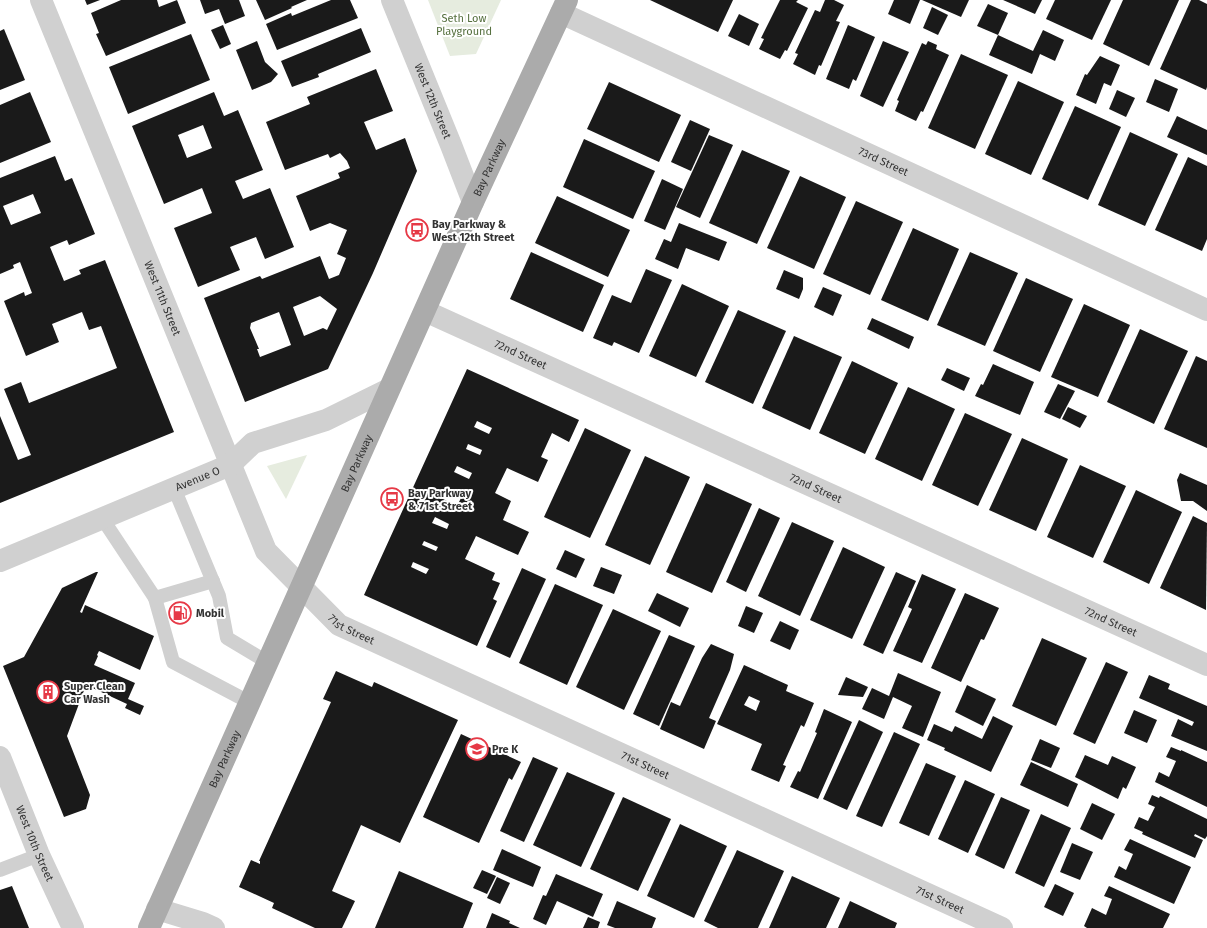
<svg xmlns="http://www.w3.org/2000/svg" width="1207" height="928" font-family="'Fira Sans',sans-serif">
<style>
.green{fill:#e6ecdf}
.building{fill:#1a1a1a;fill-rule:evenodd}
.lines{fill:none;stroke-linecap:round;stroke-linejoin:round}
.lane{stroke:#d0d0d0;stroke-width:14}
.street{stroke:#d0d0d0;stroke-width:22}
.primary{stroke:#ababab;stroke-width:22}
.labels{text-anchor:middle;stroke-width:4;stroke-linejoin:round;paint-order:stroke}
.park-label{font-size:11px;fill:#56703f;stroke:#fff}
.street-label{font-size:11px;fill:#333;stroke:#fff}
.poi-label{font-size:11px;font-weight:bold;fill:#333;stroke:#fff;text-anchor:start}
</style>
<rect width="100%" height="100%" fill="#fff"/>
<!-- green -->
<g class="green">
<polygon points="428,0 501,0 476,54 450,56"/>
<polygon points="307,455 286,499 267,466"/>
</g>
<!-- building -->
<g class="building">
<polygon points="85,0 100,0 87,5"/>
<polygon points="121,0 157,0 159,7 177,0 186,23 106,56 96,34 99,33 91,13"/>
<polygon points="200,0 239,0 245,16 225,24 219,9 205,14"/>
<polygon points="256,0 307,0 291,7 292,8 265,20"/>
<polygon points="331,0 350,0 358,18 277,50 266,24 291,13 292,16"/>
<polygon points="650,0 733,0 718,32"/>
<polygon points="780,0 798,0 796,2 808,8 787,51 785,50 780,59 759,49 764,39 761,38"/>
<polygon points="825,0 834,0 844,5 836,21 840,22 821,66 819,65 815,75 793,64 798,54 795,53 815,10 820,12"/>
<polygon points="894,0 920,0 910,24 888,14"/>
<polygon points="922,0 969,0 961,17"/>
<polygon points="1003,0 1042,0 1035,14"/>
<polygon points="1055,0 1111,0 1092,40 1046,19"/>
<polygon points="1123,0 1179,0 1149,66 1103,44"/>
<polygon points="1191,0 1199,0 1207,4 1207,87 1206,90 1160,69"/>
<polygon points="988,4 1008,13 998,35 977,26"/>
<polygon points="932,7 948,15 938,35 923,28"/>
<polygon points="739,14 759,24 749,46 728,36"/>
<polygon points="223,25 231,44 220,49 211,30"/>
<polygon points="848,25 875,37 856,81 853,79 849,89 826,79"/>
<polygon points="361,28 371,52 318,74 319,77 292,87 281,61"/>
<polygon points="4,29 25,80 0,90 0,31"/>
<polygon points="1043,30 1064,40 1055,61 1040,54 1032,74 989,55 998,35 1033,51"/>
<polygon points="191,34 210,80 128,114 109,67"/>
<polygon points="257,41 265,62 278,74 271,82 252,90 236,50"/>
<polygon points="883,41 909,52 883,107 860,96"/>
<polygon points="928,41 937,45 936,49 949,55 923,112 921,111 916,121 895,111 899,101 897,100 922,43 926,45"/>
<polygon points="961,54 1008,75 975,149 928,128"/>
<polygon points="1100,56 1120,65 1111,86 1104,83 1096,104 1076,95 1085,74 1087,75"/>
<path d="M376,69l17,42 -29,11 12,28 29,-12 12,33 -44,102 -45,96 -83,33 -41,-104 56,-22 2,3 58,-23 9,23 10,-4 7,-17 -9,-4 10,-24 -17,-7 -20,8 -14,-35 44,-18 -2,-5 12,-5 -3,-7 -7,-8 -10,5 -2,-4 -43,16 -19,-48 44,-18 -3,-7zM320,296l17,13 -10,21 -4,-2 -19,8 -11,-29zM279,312l12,33 -31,12 -3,-8h2l-9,-21 1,-5z"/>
<polygon points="1155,79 1178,89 1169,112 1146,102"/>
<polygon points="1018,81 1064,102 1031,175 985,154"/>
<polygon points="609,82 681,115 659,162 587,129"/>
<polygon points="1117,90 1135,98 1126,117 1109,109"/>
<polygon points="30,92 51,142 0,163 0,105"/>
<path d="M214,92l10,24 14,-6 25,60 -28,11 8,18 27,-11 24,59 -29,12 -9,-22 -26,10 10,23 -42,17 -24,-59 38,-15 -10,-25 -38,16 -32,-78zM203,125l9,23 -25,10 -9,-23z"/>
<polygon points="1075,106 1121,127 1088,200 1042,179"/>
<polygon points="1177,116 1207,130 1207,155 1167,137"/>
<polygon points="690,120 710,129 691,171 671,162"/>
<polygon points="1130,132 1178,154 1145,226 1098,205"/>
<polygon points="709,135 733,145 700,218 676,207"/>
<polygon points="584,139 655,171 633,219 563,187"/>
<polygon points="742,150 790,171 757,244 709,223"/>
<path d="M55,156l10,25 7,-3 23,56 -26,11 -2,-5 -17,7 14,34 17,-7 -2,-4 26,-10 69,172 -174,71v-87l18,44 13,-5 -27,-66 17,-7 8,21 88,-35 -16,-42 -12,4 -7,-18 -30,12 7,18 -33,14 -22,-55 20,-9 1,4 7,-3 -12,-31 -7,3 1,3 -14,6v-96zM33,194l8,19 -30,12 -8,-19z"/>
<polygon points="1188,157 1207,166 1207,239 1202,251 1155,230"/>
<polygon points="800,176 846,197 814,269 767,248"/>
<polygon points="662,179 683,189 665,230 644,221"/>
<polygon points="557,196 630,230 608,277 535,243"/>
<polygon points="856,201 903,222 870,295 823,274"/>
<polygon points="679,223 727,242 719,261 686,248 678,269 655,259 664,239 671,242"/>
<polygon points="913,228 959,249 928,321 881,300"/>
<polygon points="531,252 604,285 583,332 510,299"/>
<polygon points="970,252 1018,273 985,346 937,325"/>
<polygon points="646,269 672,280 639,353 614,342 612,346 593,338 612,295 631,303"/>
<polygon points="784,270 803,278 803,289 799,299 776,289"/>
<polygon points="1026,278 1073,299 1040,372 993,351"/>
<polygon points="682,284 729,306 696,377 649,356"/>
<polygon points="823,287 842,295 833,316 814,307"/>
<polygon points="1084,304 1130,325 1098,397 1051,377"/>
<polygon points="738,310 786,331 753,404 705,382"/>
<polygon points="872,318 914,337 909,349 867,329"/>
<polygon points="1140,329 1188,351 1154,424 1107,402"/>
<polygon points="794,336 842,357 810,430 762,408"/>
<polygon points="1196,356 1207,361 1207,448 1164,429"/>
<polygon points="852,361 898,383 865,454 819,433"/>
<polygon points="993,364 1034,382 1020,415 975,396 981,384 983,385"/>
<polygon points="947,368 970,378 964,391 941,380"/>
<path d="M467,369l112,51 -10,22 -17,-9 -11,24 7,3 -10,22 -31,-14 -11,23 -1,2 16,8 -8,19 26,12 -11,23 -42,-19 -11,23 30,14 -3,7 8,3 -7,16 4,2 -20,45 -113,-51zM477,421l15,7 -3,6 -15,-7zM468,444l14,6 -2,5 -14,-6zM457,466l15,7 -3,6 -15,-7zM448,489l14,7 -5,10 -14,-7zM435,517l14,7 -2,5 -15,-6zM424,541l14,6 -2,4 -14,-6zM413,562l16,7 -3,5 -15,-7z"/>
<polygon points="1058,384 1075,391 1060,419 1044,412"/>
<polygon points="908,387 955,409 922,481 875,459"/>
<polygon points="1068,407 1087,416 1080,428 1062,419"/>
<polygon points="965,413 1012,434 978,506 932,485"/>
<polygon points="585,428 631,450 590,538 544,517"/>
<polygon points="1022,438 1068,459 1036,531 989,510"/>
<polygon points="645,456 690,477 650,565 605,545"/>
<polygon points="1080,465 1126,486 1093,558 1047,537"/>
<polygon points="1180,473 1207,485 1207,511 1193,501 1181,501 1177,480"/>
<polygon points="706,483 752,504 712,593 666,572"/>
<polygon points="1136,490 1182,512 1149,584 1103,562"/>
<polygon points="759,508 780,518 746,592 726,582"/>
<polygon points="1193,516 1207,523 1206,610 1160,588"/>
<polygon points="792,522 834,541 800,616 758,596"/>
<polygon points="843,547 885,567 852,639 810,620"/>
<polygon points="565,550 585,559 576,578 556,569"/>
<polygon points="601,567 622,575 614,594 593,586"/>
<polygon points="522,568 546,579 510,658 486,647"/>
<polygon points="96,572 98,572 80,612 82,613 85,605 154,636 140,670 99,651 97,655 98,656 94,665 135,683 128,699 144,706 140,715 125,708 127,704 86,685 67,736 90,795 86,809 64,817 3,666 24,657 62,588"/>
<polygon points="896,572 916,581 883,654 863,645"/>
<polygon points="922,574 956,589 922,663 893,651 912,609 908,607"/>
<polygon points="555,584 603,605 567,685 519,663"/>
<polygon points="657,593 689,608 680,627 648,611"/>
<polygon points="965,593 999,608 984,640 981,639 961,682 931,668"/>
<polygon points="746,606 763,613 754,633 738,626"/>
<polygon points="613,609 661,631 624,710 576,687"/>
<polygon points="780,621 799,630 790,650 770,641"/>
<polygon points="669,635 695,646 659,726 633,714"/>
<polygon points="1042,638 1087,658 1056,726 1012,706"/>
<polygon points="711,644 734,654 730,670 709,718 716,721 704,749 660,729 671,702 680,706 702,658"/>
<polygon points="1106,662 1128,672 1095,744 1073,734"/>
<path d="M744,665l44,20 -2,6 28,12 -10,24 -3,-2 -18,40 3,1 -7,16 -28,-12 11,-26 -45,-20zM749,696l11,5 -4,10 -12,-6z"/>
<polygon points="336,671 372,687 374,682 458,720 400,843 361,825 332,891 355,901 342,928 315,928 272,908 274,903 239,887 251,860 260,864 260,861 259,861 331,702 323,699"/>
<polygon points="898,673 941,692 923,737 902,728 912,706 893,697 884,719 862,709 872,688 889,696"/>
<polygon points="1149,675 1170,684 1168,689 1207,706 1207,751 1171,736 1178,719 1192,726 1194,722 1139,698"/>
<polygon points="846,677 868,687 863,697 838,695"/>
<polygon points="967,685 996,699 983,726 955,712"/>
<polygon points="824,709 852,722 818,799 790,787 798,771 800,772 817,733 815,732"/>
<polygon points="1134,710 1157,720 1147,743 1124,733"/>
<polygon points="993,716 1013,726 991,772 944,750 945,748 927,740 934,724 952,732 955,726 982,739"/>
<polygon points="859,720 883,732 847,810 823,799"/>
<polygon points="894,732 920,744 882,827 856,816"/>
<polygon points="461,734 521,762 512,780 509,778 479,843 423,817"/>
<polygon points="1040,739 1060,748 1051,768 1031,760"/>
<polygon points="1171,747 1181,751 1181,750 1207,762 1207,807 1155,782 1159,772 1169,777 1176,761 1166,757"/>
<polygon points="1085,755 1108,765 1112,756 1136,767 1126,789 1123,787 1118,799 1075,777"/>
<polygon points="533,757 558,768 524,842 500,831"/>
<polygon points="1031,762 1078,784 1068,807 1020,785"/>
<polygon points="926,763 956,776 929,836 899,823"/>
<polygon points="567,772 615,793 581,867 533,845"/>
<polygon points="965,780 995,794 968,853 938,839"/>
<polygon points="1152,795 1159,798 1160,796 1207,819 1207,836 1205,839 1195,834 1194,836 1203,840 1195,858 1142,834 1143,832 1134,828 1139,817 1148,821 1155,807 1148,804"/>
<polygon points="623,797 671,819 638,891 590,869"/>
<polygon points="1001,797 1030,810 1004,869 975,855"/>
<polygon points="1092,803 1115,814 1102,840 1080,829"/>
<polygon points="1041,814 1071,828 1044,887 1015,873"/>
<polygon points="680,824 727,846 694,918 647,896"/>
<polygon points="1130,839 1191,867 1174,904 1114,877 1119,866 1126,870 1133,854 1124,850"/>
<polygon points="1072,843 1093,852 1080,880 1060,872"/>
<polygon points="502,849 541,867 533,887 493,870"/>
<polygon points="737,850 784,871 758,928 718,928 704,921"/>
<polygon points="482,870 496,876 487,894 473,888"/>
<polygon points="399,871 473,903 463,928 375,928"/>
<polygon points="556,874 603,894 593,917 557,901 546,925 533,919 543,895 546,896"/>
<polygon points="792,876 840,898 826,928 769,928"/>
<polygon points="497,877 510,883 500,904 487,898"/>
<polygon points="1055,884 1074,893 1063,916 1044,907"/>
<polygon points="12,886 29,928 0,928 0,890"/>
<polygon points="1109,886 1170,914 1163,928 1087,928 1084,926 1092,908 1106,915 1112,899 1104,896"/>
<polygon points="617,901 656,918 652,928 615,928 607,925"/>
<polygon points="850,901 897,923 895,928 838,928"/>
<polygon points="492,913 510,921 509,923 520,928 486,928"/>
<polygon points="588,917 600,922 598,928 583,928"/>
</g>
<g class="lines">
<!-- lane -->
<g class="lane">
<polyline points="174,488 219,596 227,638 267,662"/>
<polyline points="102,518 155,598 213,581"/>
<polyline points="155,598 173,662 249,702"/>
<polyline points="0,870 39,855"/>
</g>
<!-- street -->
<g class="street">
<path id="s1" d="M41,0l225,551 73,74 663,303"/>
<path id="s2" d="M392,0l59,145 22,57"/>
<path id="s3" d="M561,13l646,297"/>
<path id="s4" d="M425,311l782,354"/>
<path id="s5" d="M0,561l230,-96 23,-22 73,-23 63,-31"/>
<path id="s6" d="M0,757l39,98 34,73"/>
<polyline points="157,909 203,923 214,928"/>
</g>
<!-- primary -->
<path class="primary" id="s7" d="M149,928l324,-726 94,-202"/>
</g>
<!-- icons -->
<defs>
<g id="bus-ring" transform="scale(1.15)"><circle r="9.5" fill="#fff" stroke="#e63946" stroke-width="1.5"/><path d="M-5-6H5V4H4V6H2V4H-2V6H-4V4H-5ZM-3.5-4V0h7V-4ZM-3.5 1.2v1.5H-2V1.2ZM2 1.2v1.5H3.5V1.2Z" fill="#e63946"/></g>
<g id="fuel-ring" transform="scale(1.15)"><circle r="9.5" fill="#fff" stroke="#e63946" stroke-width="1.5"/><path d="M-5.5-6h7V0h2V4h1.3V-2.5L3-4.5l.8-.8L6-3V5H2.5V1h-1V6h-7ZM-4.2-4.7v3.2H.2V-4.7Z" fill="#e63946"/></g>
<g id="building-ring" transform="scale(1.15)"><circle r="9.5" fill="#fff" stroke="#e63946" stroke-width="1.5"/><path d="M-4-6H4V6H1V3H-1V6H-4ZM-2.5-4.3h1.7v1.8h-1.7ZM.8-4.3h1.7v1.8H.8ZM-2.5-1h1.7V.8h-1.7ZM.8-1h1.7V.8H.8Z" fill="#e63946"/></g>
<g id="school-ring" transform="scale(1.15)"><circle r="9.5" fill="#fff" stroke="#e63946" stroke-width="1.5"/><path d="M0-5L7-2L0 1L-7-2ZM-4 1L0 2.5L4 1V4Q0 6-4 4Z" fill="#e63946"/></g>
</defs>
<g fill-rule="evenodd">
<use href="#bus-ring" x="417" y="230"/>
<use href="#bus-ring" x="392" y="499"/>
<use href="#fuel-ring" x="180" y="613"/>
<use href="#building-ring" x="48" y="692"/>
<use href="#school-ring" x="477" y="749"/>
</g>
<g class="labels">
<!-- park labels -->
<g class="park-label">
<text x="464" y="22">Seth Low<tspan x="464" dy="13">Playground</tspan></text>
</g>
<!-- street labels -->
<g class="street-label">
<text dy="4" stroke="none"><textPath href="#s2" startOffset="109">West 12th Street</textPath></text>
<text dy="4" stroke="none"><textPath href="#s3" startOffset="355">73rd Street</textPath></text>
<text dy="4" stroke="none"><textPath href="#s7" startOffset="833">Bay Parkway</textPath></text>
<text dy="4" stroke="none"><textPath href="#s1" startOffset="322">West 11th Street</textPath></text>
<text dy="4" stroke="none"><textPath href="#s4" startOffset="105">72nd Street</textPath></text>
<text dy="4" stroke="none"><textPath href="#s7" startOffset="509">Bay Parkway</textPath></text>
<text dy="4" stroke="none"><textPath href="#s5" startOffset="214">Avenue O</textPath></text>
<text dy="4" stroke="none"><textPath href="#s4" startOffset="429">72nd Street</textPath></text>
<text dy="4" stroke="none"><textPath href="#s4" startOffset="753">72nd Street</textPath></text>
<text dy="4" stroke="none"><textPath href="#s1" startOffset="712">71st Street</textPath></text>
<text dy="4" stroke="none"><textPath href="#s7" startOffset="185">Bay Parkway</textPath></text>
<text dy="4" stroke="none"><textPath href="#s1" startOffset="1036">71st Street</textPath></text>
<text dy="4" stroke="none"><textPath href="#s6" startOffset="93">West 10th Street</textPath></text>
<text dy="4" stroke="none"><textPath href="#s1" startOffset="1360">71st Street</textPath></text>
</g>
<!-- poi labels -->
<g class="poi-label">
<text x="432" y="228">Bay Parkway &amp;<tspan x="432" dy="13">West 12th Street</tspan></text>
<text x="408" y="497">Bay Parkway<tspan x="408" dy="13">&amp; 71st Street</tspan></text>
<text x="196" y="617">Mobil</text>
<text x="64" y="690">Super Clean<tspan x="64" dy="13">Car Wash</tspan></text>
<text x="492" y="753">Pre K</text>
</g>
</g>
</svg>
